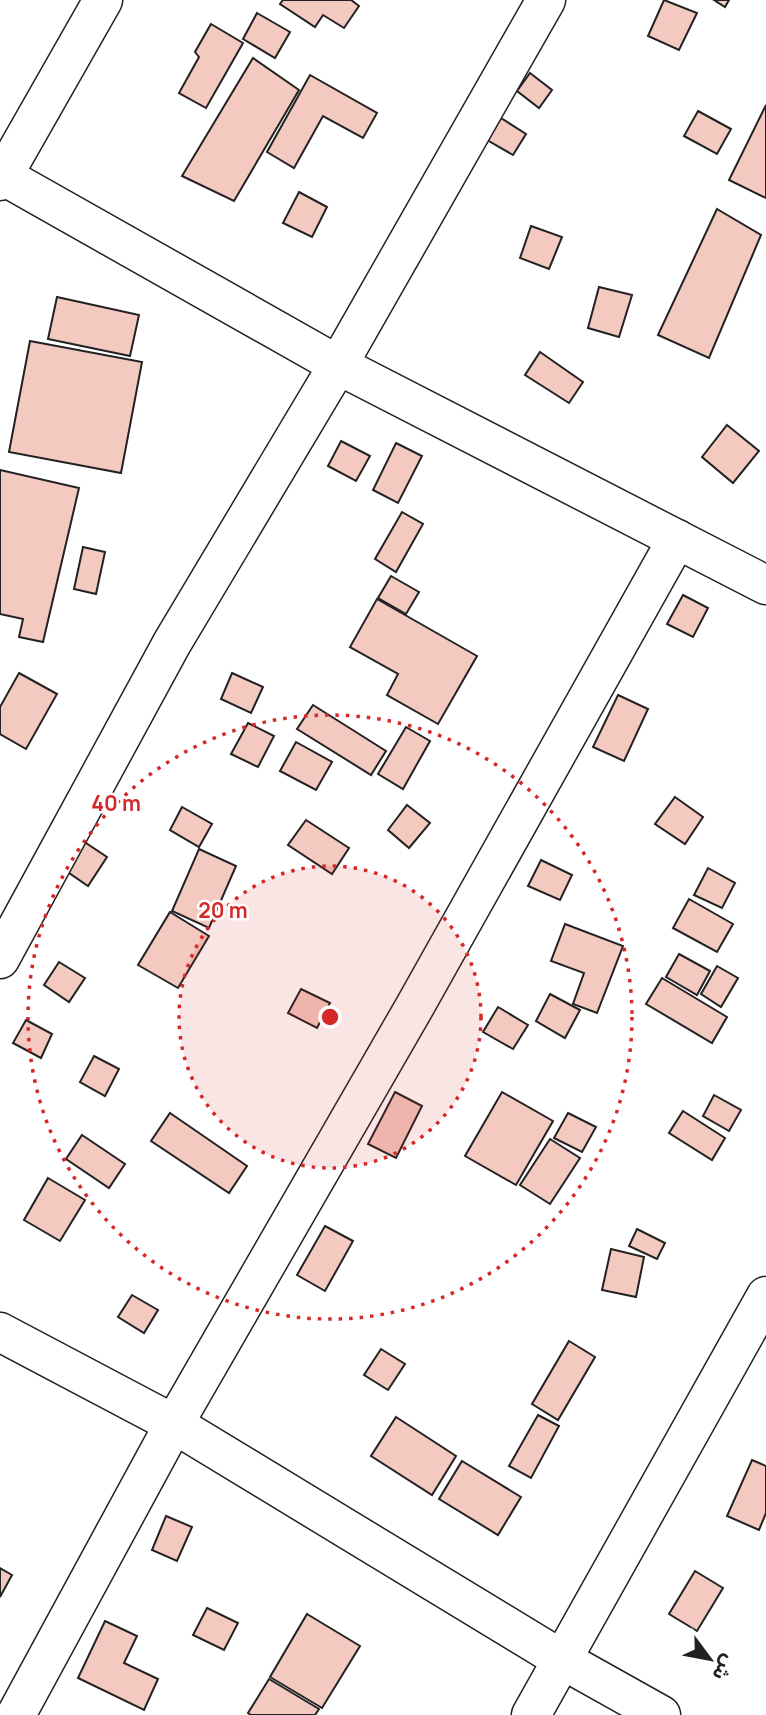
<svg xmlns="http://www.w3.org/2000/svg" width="766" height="1715" font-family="Manrope,'Noto Sans Arabic',sans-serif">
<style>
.building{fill:#f3c9c0;stroke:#222;stroke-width:2}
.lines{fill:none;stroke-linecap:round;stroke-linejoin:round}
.minor-casing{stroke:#222;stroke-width:41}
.minor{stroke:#fff;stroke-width:38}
.ring{fill:none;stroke:#d62828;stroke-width:3.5;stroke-dasharray:3.5 7}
.centre{fill:#d62828;stroke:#fff;stroke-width:3.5}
.ring-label{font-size:21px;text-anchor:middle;font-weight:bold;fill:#d62828;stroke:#fff;stroke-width:5;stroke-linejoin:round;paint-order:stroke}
</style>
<rect width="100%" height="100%" fill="#fff"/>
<!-- building -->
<g class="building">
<polygon points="283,0 351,0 359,6 344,28 323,15 315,27 280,4"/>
<polygon points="664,0 697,13 679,50 648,36"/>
<polygon points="714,0 729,0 725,7"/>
<polygon points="257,13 290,32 275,58 243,39"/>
<polygon points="211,24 243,43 206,108 179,93 199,57 195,52"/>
<polygon points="253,58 299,90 234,201 182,176"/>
<polygon points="530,73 552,90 539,108 517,91"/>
<polygon points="310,75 377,113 363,138 323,116 294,168 267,152"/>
<polygon points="766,105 766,198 729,180"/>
<polygon points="698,111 731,129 717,154 684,136"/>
<polygon points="501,118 526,134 513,155 487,140"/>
<polygon points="299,192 327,207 312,237 283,223"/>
<polygon points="717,209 761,235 709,358 658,335"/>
<polygon points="531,226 562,237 549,269 520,258"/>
<polygon points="599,287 632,295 619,337 588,328"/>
<polygon points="57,297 139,315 130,356 48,339"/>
<polygon points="30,341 142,362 121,473 9,452"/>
<polygon points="540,352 583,382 569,403 525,375"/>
<polygon points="727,425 759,451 733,483 702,457"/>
<polygon points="341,441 370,456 356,481 328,466"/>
<polygon points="396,443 422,456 398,503 373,490"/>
<polygon points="0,470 79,488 43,642 19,637 23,619 0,614"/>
<polygon points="402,512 423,524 396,572 375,559"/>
<polygon points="83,547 105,552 96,594 74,589"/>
<polygon points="391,576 419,592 406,614 378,598"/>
<polygon points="683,595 708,608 693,637 667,624"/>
<polygon points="377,599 477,656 438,724 387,695 398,674 350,647"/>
<polygon points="19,673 57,694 26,749 0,734 0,707"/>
<polygon points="232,673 263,687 251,713 221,699"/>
<polygon points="618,695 648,709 624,761 593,747"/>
<polygon points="313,705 386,751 371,775 297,729"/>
<polygon points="248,723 274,736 258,767 231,754"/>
<polygon points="406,727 430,741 403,789 378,774"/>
<polygon points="296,742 332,762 316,790 280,771"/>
<polygon points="675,797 703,817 685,844 655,824"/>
<polygon points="407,805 430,823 409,848 388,830"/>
<polygon points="182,807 212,824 199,847 170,830"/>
<polygon points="306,820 349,848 332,874 288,845"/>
<polygon points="62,827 107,857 88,886 43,855"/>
<polygon points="199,849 236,866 209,928 172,911"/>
<polygon points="541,860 572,875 560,900 528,886"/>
<polygon points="708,868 735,883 722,908 694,895"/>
<polygon points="689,899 733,924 717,952 673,928"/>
<polygon points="170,912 209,936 178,988 138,965"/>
<polygon points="565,924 623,946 597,1013 573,1004 584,973 551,961"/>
<polygon points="679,954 710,971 697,995 666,977"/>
<polygon points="59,962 85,978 69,1002 44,985"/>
<polygon points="717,966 738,978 721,1007 701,994"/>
<polygon points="662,978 727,1017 712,1043 646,1004"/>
<polygon points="301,989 330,1003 317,1028 288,1013"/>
<polygon points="550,994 580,1010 565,1038 536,1021"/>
<polygon points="498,1007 528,1025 513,1049 483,1032"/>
<polygon points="26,1020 52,1034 41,1058 13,1043"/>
<polygon points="94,1056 119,1069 105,1096 80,1082"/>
<polygon points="395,1092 422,1106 396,1158 368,1144"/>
<polygon points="502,1092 553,1121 516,1185 465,1156"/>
<polygon points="714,1095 741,1110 729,1131 703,1116"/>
<polygon points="683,1111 725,1138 712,1160 669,1133"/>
<polygon points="170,1113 247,1166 229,1193 151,1141"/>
<polygon points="568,1113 596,1127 582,1152 554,1138"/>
<polygon points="82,1135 125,1164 109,1188 66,1159"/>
<polygon points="550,1139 580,1158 550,1204 520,1185"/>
<polygon points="48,1178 85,1200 60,1241 24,1220"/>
<polygon points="325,1226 353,1241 325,1291 297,1275"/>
<polygon points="637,1229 665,1243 657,1259 629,1246"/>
<polygon points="611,1249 644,1257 636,1297 602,1290"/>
<polygon points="132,1295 158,1310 144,1333 118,1317"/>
<polygon points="569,1341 595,1357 558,1420 532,1404"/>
<polygon points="381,1349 405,1364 388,1390 364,1375"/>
<polygon points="538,1415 559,1426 531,1478 509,1466"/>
<polygon points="396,1417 456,1456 432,1495 371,1456"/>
<polygon points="752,1460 766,1466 766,1513 759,1530 727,1516"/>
<polygon points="462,1461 521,1497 498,1535 439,1499"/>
<polygon points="166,1516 192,1527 177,1561 152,1550"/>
<polygon points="0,1568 12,1575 0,1597"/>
<polygon points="695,1571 723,1588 697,1631 669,1614"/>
<polygon points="207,1608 238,1623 224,1650 193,1635"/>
<polygon points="307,1614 360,1646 322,1708 270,1677"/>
<polygon points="105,1621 137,1636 124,1663 158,1679 144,1710 78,1678"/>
<polygon points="269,1679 319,1709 315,1715 251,1715 248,1713"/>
</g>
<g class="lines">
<!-- minor casing -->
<g class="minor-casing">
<g id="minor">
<polyline points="0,174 338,365 766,585"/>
<polyline points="0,181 103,0"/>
<polyline points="0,959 172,643 338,365 546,0"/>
<polyline points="0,1332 174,1424 561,1659 661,1715"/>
<polyline points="16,1715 174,1424 415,1006 677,539"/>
<polyline points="531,1715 766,1296"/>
</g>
</g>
<!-- minor -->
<use href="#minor" class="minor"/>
</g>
<!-- distance rings -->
<circle cx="330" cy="1017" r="151" fill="#d62828" fill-opacity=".12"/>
<g class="ring">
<circle cx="330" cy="1017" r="151"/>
<circle cx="330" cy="1017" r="302"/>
</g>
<circle cx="330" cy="1017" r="10" class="centre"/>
<g class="ring-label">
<text x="116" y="811">40 m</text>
<text x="223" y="918">20 m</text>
</g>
<!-- north arrow -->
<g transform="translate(710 1659) rotate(122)" stroke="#ffffff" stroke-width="5" paint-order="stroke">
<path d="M0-5L12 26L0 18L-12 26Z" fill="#222222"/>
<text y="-10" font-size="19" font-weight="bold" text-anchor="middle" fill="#222222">ش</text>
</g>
</svg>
